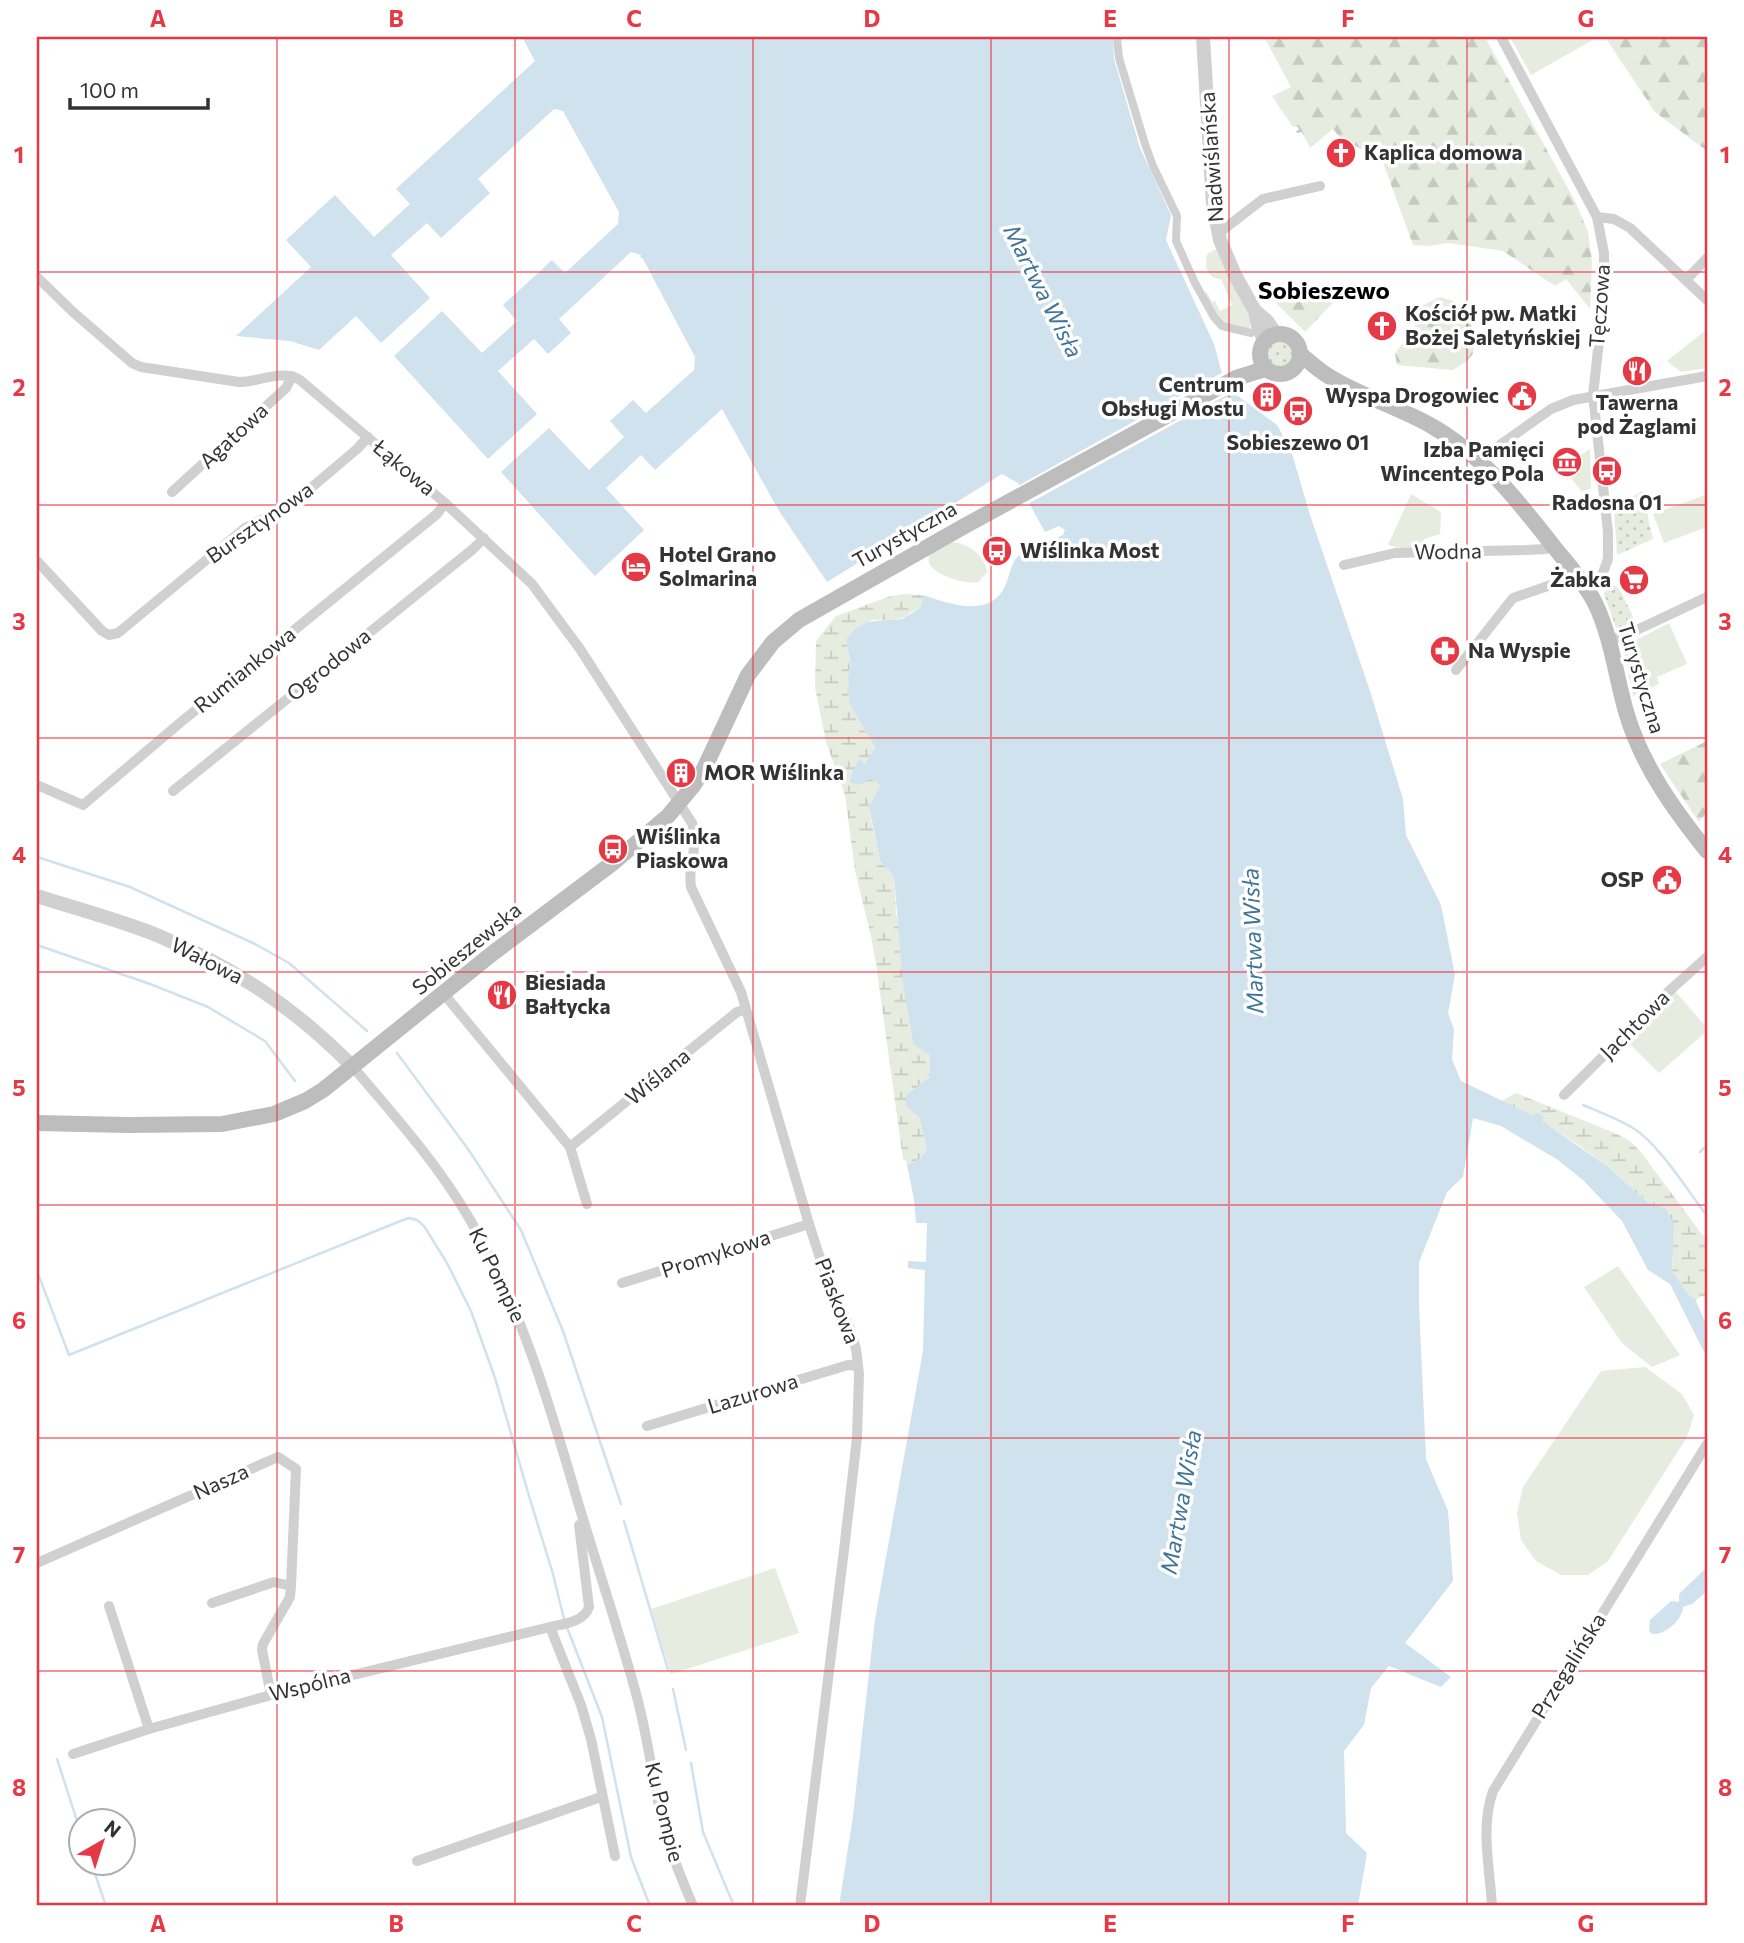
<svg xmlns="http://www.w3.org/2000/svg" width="1744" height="1943" font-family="Commissioner,sans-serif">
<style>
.green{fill:#e6ecdf}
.forest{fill:url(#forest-firs)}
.wetland{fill:url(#wetland-marsh)}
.garden{fill:url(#garden-dots)}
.water{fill:#cfe2ee}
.pier{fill:#fff}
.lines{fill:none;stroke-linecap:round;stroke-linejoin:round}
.stream{stroke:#cfe2ee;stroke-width:2.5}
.pedestrian{stroke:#d0d0d0;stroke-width:8}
.minor{stroke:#d0d0d0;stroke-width:10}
.tertiary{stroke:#d0d0d0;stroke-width:14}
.secondary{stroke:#bdbdbd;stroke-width:16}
.grid{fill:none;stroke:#e63946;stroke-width:2;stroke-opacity:0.55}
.labels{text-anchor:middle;stroke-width:7;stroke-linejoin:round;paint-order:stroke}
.poi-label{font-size:21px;font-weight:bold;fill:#333;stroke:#fff;text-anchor:start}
.street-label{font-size:21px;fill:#333;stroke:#fff}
.water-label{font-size:23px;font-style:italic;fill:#3f7597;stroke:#fff}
.quarter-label{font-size:24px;font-weight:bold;fill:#000;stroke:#fff}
.neatline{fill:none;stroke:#e63946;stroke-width:2.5}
.grid-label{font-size:23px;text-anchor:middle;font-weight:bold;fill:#e63946}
</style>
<defs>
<pattern id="forest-firs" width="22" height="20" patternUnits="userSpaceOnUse" patternTransform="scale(1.75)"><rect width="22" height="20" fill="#e6ecdf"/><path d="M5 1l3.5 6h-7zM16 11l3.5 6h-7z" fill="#c6cbc0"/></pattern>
<pattern id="wetland-marsh" width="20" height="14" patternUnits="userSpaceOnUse" patternTransform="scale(1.75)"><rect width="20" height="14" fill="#e6ecdf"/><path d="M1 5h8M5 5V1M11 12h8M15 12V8" fill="none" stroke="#c6cbc0"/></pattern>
<pattern id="garden-dots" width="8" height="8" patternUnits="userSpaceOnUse" patternTransform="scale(1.75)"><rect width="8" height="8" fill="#e6ecdf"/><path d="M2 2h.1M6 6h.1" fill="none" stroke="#c6cbc0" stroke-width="1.8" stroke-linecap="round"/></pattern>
</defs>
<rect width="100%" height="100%" fill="#fff"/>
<!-- green -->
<g class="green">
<polygon points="1510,37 1598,37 1531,75"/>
<path d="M1219,248l34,73 -3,3v6l-29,-7 -17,-29 3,-2 5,10 3,-1 5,10 12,-6 -11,-26c-14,1 -18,-16 -13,-26z"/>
<polygon points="1706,330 1707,368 1681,372 1667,361"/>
<polygon points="1590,449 1591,488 1582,492 1568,474 1573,460"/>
<polygon points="1411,494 1441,512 1440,534 1424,539 1423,550 1404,549 1388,545"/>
<polygon points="1705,495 1707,502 1707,527 1664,543 1653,514"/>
<path d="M950,542c17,0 35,13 37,30l-8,10c-12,3 -42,-6 -49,-17 -2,-4 -1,-7 -1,-11z"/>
<polygon points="1669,623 1687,664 1657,677 1659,684 1633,696 1623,647"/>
<polygon points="1675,991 1707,1028 1707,1031 1659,1073 1624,1038"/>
<polygon points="1618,1266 1680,1355 1652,1367 1622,1343 1584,1287"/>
<polygon points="1645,1367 1682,1394 1694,1415 1687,1437 1608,1561 1588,1575 1561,1575 1536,1561 1521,1540 1517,1513 1523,1487 1601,1371"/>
<polygon points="775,1568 799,1633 671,1674 651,1609"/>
</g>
<!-- forest -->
<g class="forest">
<polygon points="1264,37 1485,37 1576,203 1588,232 1592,261 1590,309 1566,279 1555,286 1503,251 1449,243 1427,246 1413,245 1381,157 1343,141 1333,129 1310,148 1302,132 1297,133 1296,131 1299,130 1298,127 1293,127 1272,96 1291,87"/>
<polygon points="1605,37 1707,37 1707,151 1655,112"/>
<polygon points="1300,288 1344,291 1305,332 1276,303"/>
<polygon points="1440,297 1450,300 1467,310 1475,340 1473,354 1467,361 1453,370 1397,365 1395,354 1423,314 1419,307"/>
<polygon points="1707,741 1707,812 1699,822 1660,764"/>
</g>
<!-- wetland -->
<g class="wetland">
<polygon points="906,594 923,595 920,608 910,613 906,617 894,620 872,620 846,640 850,660 848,678 849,703 875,747 865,764 859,760 872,778 880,786 869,806 873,829 880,861 894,876 896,913 930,1055 930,1078 906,1095 906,1106 919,1117 927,1151 920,1159 907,1165 906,1161 903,1159 876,964 871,936 855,871 845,795 826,742 815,687 816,641 836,616 891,596"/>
<polygon points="1516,1093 1617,1134 1630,1141 1640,1151 1707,1241 1707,1298 1702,1296 1697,1299 1689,1295 1672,1271 1673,1258 1665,1208 1647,1202 1607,1166 1580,1146 1532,1115 1501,1101"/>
</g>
<!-- garden -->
<g class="garden">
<circle cx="1279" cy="354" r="14"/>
<polygon points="1642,491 1653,539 1617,555 1614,508"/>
<polygon points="1607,585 1616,586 1621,592 1636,623 1624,629 1616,628 1604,594"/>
</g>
<!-- water -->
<g class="water">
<path d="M522,37h591l1,22 26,89 31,67 -5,25 48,104 7,26 13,23 43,32 9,16 2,-1 22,75 60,176 33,108 3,36 35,70 14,70 -7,38 6,16 -2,30 9,22 71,34 5,-2 6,3 -1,5 65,45 40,36 18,6 9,15 -2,48 17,24 8,4 -1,2 11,25v32l-37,-74 -22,-14 -26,-49 -38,-40 -26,-21 -57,-34 -28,-8 -10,59 -16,15 -28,70v43l7,154 22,52 5,70 -48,62 46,34 -10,10 -52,-21 -18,22 -7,37 -20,26 2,82 21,20 -9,53h-519l14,-90 22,-197 48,-268 2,-81 -17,-2v-7l18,1 1,-39h-11l-2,-24 -7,-34 13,-6 7,-9 -8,-33 -13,-11v-11l24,-18v-22l-16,-11 -11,-59 -9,-109 -14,-15 -11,-55 11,-20 -8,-8 -13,7 -9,-3 3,-12 6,-11 6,5 10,-17 -26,-44 -1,-25 2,-18 -4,-20c13,-18 22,-19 43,-20 5,0 13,0 17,-3 5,-3 9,-6 14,-9l3,-13c24,8 63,23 80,-5 6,-9 6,-21 12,-30 8,-12 36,-19 48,-25l2,-5 -6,-4 -14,6 -27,-49 -16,-9 -175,108 -48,-71 -57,-102 -67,61 -14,-15 -35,33 38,42 -49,46 -94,-104 48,-44 40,42 35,-33 -14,-16 23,-21 13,13 48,-43 1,-13 -52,-98 -3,-2 1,-2 -10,-3 -72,67 12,14 -23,21 -14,-15 -36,32 39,43 -49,45 -94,-103 48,-45 40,42 35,-32 -14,-16 49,-45 13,13 53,-49 1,-12 -56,-101 -9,-2 -76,70 12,14 -49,45 -14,-15 -36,32 39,43 -49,45 -25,-27 -37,34 -29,-9 -54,-5 75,-69 -25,-27 49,-45 39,42 36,-33 -14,-15 139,-128z"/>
<path d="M1707,1567v24l-15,13 -9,3c-1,13 -17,28 -31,27l-3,-3 1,-11 21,-19 8,1v-8z"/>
</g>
<!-- pier -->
<polygon class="pier" points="1225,371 1236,390 1026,505 1016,487"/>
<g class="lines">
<!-- stream -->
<g class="stream">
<polyline points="37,857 130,887 255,944 289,963 367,1031"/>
<polyline points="37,945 150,984 208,1007 265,1041 295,1081"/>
<polyline points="397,1053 468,1149 521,1230 563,1331 621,1504"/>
<path d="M1583,1105c17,7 35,14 50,23 26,16 55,63 74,88"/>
<polyline points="1700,1152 1707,1145"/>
<polyline points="37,1271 69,1355 403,1220 409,1218 417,1220 424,1226 447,1263 471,1311 495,1378 529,1496 553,1574 564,1619"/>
<polyline points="624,1521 668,1670"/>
<polyline points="566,1625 602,1717 631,1857 650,1906"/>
<polyline points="673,1689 686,1750"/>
<polyline points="37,1751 38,1751"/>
<polyline points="57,1759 80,1830"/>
<polyline points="691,1763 703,1832 734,1906"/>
<polyline points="91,1862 106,1906"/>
</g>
<!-- pedestrian -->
<polyline class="pedestrian" points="1117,37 1119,58 1145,144 1153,166 1177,216 1176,241 1195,283 1214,317 1222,326 1251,333"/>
<!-- minor -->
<g class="minor">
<polyline points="1501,37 1597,217 1604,253 1604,296 1593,395 1608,532 1608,559 1601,578 1587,590"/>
<polyline points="1597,217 1614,219 1630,228 1707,300"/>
<polyline points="1218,231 1224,229 1263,199 1320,186"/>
<path d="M37,277l36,35 59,51 9,4 98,15c21,0 42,-13 61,-2l145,123 87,81 48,65 112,174c8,21 -5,42 -1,64l50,105 68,232 10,31 31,74 6,20 3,25 -2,64 -13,112 -44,356"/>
<polyline points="1686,280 1707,258"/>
<polyline points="1481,461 1487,454 1551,409 1573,400 1707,376"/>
<polyline points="172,492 286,388 292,376"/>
<polyline points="37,561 102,631 109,635 118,633 245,528 292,504 357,449 368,437"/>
<polyline points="1344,565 1395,553 1526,550 1546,549 1552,544"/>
<polyline points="1608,640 1624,636 1707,597"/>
<polyline points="1456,670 1513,598 1565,580 1575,573"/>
<polyline points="37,785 83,805 181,722 437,514 445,503"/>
<polyline points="173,791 473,549 484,538"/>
<polyline points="444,994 570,1147 737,1012 746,1009"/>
<path d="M353,1067c41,48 84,96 116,151 53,90 82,191 111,291 19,63 40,125 57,188 10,38 15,76 23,114 7,33 20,64 33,95"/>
<polyline points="1564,1095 1668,992 1707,957"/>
<polyline points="570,1147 587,1204"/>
<polyline points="622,1283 809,1224"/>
<polyline points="647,1426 848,1365 858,1366"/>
<path d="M579,1525l10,82c-5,15 -25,17 -39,20l31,78 10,34 24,117"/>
<polyline points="37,1563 278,1457 296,1469 291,1586"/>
<polyline points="212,1603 274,1582 291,1586 290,1597 263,1644 262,1650 271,1695"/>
<polyline points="109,1606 149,1729"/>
<polyline points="73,1754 149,1729 271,1695 550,1627"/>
<polyline points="417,1861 601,1797"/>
<path d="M1492,1906c-2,-38 -12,-78 1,-115l214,-347"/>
</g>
<!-- tertiary -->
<g class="tertiary">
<polyline points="1203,37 1213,205 1220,240 1235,275 1255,311 1258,326 1264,341"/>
<polyline points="1255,311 1267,321 1276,334"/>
<path d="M37,896c40,13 83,24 122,40 76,32 136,72 194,131"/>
</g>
<!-- secondary -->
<g class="secondary">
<circle cx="1280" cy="354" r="20"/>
<path d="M1300,354c10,8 19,17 30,23 31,19 68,30 100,48 52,29 88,76 124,122 14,17 31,36 41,56 17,35 21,75 32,112 16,52 47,95 80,136"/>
<polyline points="37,1123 127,1125 222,1124 274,1114 305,1101 323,1090 493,953 614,862 668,816 693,786 704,769 748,675 773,642 799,620 961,528 1236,378 1265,369"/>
</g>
</g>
<!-- grid -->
<path class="grid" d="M277,37v1869M515,37v1869M753,37v1869M991,37v1869M1229,37v1869M1467,37v1869M37,272h1670M37,505h1670M37,738h1670M37,972h1670M37,1205h1670M37,1438h1670M37,1671h1670"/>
<!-- icons -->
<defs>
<g id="church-disc" transform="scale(1.575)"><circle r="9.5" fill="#e63946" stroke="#fff"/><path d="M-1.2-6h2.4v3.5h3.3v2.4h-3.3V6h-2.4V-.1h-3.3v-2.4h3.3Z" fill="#fff"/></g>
<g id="restaurant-disc" transform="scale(1.575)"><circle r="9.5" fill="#e63946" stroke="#fff"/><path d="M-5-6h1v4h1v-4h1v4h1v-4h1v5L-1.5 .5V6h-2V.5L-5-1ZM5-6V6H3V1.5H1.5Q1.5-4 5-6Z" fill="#fff"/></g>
<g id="civic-disc" transform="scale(1.575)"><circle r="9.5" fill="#e63946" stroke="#fff"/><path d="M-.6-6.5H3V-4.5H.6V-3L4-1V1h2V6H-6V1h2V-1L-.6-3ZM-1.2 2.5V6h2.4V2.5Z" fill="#fff"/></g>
<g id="building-disc" transform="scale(1.575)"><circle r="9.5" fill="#e63946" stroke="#fff"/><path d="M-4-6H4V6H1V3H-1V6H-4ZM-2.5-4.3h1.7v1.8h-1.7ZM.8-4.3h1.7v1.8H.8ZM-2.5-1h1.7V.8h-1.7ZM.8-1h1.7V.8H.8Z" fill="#fff"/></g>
<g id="bus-disc" transform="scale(1.575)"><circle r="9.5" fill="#e63946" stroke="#fff"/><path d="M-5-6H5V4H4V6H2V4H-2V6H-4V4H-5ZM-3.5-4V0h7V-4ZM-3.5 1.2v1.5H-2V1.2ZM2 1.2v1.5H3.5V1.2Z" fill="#fff"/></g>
<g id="museum-disc" transform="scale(1.575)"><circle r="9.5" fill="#e63946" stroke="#fff"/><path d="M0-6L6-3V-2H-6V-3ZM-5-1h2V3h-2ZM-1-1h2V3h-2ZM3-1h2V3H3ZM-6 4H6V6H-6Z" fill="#fff"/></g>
<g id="hotel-disc" transform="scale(1.575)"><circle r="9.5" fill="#e63946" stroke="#fff"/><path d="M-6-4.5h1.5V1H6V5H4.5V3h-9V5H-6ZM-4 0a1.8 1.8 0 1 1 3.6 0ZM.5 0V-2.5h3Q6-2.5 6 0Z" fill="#fff"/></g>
<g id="supermarket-disc" transform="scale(1.575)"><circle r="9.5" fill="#e63946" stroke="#fff"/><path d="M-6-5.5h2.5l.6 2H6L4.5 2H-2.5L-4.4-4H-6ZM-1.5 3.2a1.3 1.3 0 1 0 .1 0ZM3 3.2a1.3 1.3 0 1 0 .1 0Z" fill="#fff"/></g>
<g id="pharmacy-disc" transform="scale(1.575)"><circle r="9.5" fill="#e63946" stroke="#fff"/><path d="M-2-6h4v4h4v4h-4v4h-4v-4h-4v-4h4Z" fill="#fff"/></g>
</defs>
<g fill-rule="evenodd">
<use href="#church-disc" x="1341" y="153"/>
<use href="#church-disc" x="1382" y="326"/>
<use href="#restaurant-disc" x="1637" y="371"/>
<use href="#civic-disc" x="1522" y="396"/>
<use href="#building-disc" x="1267" y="397"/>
<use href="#bus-disc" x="1298" y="411"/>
<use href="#museum-disc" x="1567" y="462"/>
<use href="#bus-disc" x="1607" y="471"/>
<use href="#bus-disc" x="997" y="551"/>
<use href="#hotel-disc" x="636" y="567"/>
<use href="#supermarket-disc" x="1634" y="580"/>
<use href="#pharmacy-disc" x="1445" y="651"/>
<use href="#building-disc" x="681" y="773"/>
<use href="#bus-disc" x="613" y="849"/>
<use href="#civic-disc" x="1667" y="880"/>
<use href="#restaurant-disc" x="502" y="995"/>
</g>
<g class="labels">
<!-- poi labels -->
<g class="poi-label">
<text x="1364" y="160">Kaplica domowa</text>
<text x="1405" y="321">Kościół pw. Matki<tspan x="1405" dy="24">Bożej Saletyńskiej</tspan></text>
<text x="1244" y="392" text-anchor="end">Centrum<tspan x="1244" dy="24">Obsługi Mostu</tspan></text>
<text x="1499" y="403" text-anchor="end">Wyspa Drogowiec</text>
<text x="1637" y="410" text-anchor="middle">Tawerna<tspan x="1637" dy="24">pod Żaglami</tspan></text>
<text x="1298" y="450" text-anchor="middle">Sobieszewo 01</text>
<text x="1544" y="457" text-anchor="end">Izba Pamięci<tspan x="1544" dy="24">Wincentego Pola</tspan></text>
<text x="1607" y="510" text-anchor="middle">Radosna 01</text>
<text x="1020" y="558">Wiślinka Most</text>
<text x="659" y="562">Hotel Grano<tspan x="659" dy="24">Solmarina</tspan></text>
<text x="1611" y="587" text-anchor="end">Żabka</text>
<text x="1468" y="658">Na Wyspie</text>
<text x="704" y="780">MOR Wiślinka</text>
<text x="636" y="844">Wiślinka<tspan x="636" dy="24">Piaskowa</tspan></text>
<text x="1644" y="887" text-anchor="end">OSP</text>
<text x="525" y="990">Biesiada<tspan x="525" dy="24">Bałtycka</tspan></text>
</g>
<!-- street labels -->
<g class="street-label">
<text transform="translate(1212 157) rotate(-94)" y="7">Nadwiślańska</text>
<text transform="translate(1600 306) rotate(-86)" y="7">Tęczowa</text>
<text transform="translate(234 436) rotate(-43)" y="7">Agatowa</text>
<text transform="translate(404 468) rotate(40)" y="7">Łąkowa</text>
<text transform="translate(260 523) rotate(-35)" y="7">Bursztynowa</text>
<text transform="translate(905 535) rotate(-29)" y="7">Turystyczna</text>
<text transform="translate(1448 552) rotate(-1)" y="7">Wodna</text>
<text transform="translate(329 665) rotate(-39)" y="7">Ogrodowa</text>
<text transform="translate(245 670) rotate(-39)" y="7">Rumiankowa</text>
<text transform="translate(1641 678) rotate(73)" y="7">Turystyczna</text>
<text transform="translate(467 949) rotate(-39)" y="7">Sobieszewska</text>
<text transform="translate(207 961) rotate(27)" y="7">Wałowa</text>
<text transform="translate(1635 1025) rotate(-45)" y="7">Jachtowa</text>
<text transform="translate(658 1077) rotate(-39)" y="7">Wiślana</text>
<text transform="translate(716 1254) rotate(-18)" y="7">Promykowa</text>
<text transform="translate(497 1275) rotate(64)" y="7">Ku Pompie</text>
<text transform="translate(837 1301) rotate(69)" y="7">Piaskowa</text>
<text transform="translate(753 1394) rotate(-17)" y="7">Lazurowa</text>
<text transform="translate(221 1482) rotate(-24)" y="7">Nasza</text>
<text transform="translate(1569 1666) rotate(-58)" y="7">Przegalińska</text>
<text transform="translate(310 1685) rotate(-14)" y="7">Wspólna</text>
<text transform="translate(664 1812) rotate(76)" y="7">Ku Pompie</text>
</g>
<!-- water labels -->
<g class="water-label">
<text transform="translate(1043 291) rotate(63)" y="8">Martwa Wisła</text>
<text transform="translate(1253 941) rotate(-92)" y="8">Martwa Wisła</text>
<text transform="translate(1181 1502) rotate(-80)" y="8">Martwa Wisła</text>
</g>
<!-- quarter labels -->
<g class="quarter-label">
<text x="1324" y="299">Sobieszewo</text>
</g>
</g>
<!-- border -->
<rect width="1744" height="1943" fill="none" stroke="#ffffff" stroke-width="77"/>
<!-- north arrow -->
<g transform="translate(102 1842) rotate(39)"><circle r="33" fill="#ffffff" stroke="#adadad" stroke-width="2"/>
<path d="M0-5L12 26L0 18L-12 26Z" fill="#e63946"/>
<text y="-10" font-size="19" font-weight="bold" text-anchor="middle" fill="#333333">N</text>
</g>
<!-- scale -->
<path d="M70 98v10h138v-10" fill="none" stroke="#333333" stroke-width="3.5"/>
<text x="80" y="98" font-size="21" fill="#333333" stroke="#ffffff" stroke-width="5" paint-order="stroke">100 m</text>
<rect x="38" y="38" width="1668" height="1866" class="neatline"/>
<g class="grid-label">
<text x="158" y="27">A</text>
<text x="396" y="27">B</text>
<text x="634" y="27">C</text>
<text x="872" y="27">D</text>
<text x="1110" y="27">E</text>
<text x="1348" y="27">F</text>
<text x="1586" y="27">G</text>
<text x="19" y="163">1</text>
<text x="1725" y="163">1</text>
<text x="19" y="396">2</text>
<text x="1725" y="396">2</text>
<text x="19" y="630">3</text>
<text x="1725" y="630">3</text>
<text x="19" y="863">4</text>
<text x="1725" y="863">4</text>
<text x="19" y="1096">5</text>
<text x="1725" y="1096">5</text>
<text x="19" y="1329">6</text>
<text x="1725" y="1329">6</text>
<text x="19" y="1563">7</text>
<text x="1725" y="1563">7</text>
<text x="19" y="1796">8</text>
<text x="1725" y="1796">8</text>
<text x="158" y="1932">A</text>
<text x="396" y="1932">B</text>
<text x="634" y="1932">C</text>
<text x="872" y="1932">D</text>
<text x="1110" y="1932">E</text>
<text x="1348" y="1932">F</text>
<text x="1586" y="1932">G</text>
</g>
</svg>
